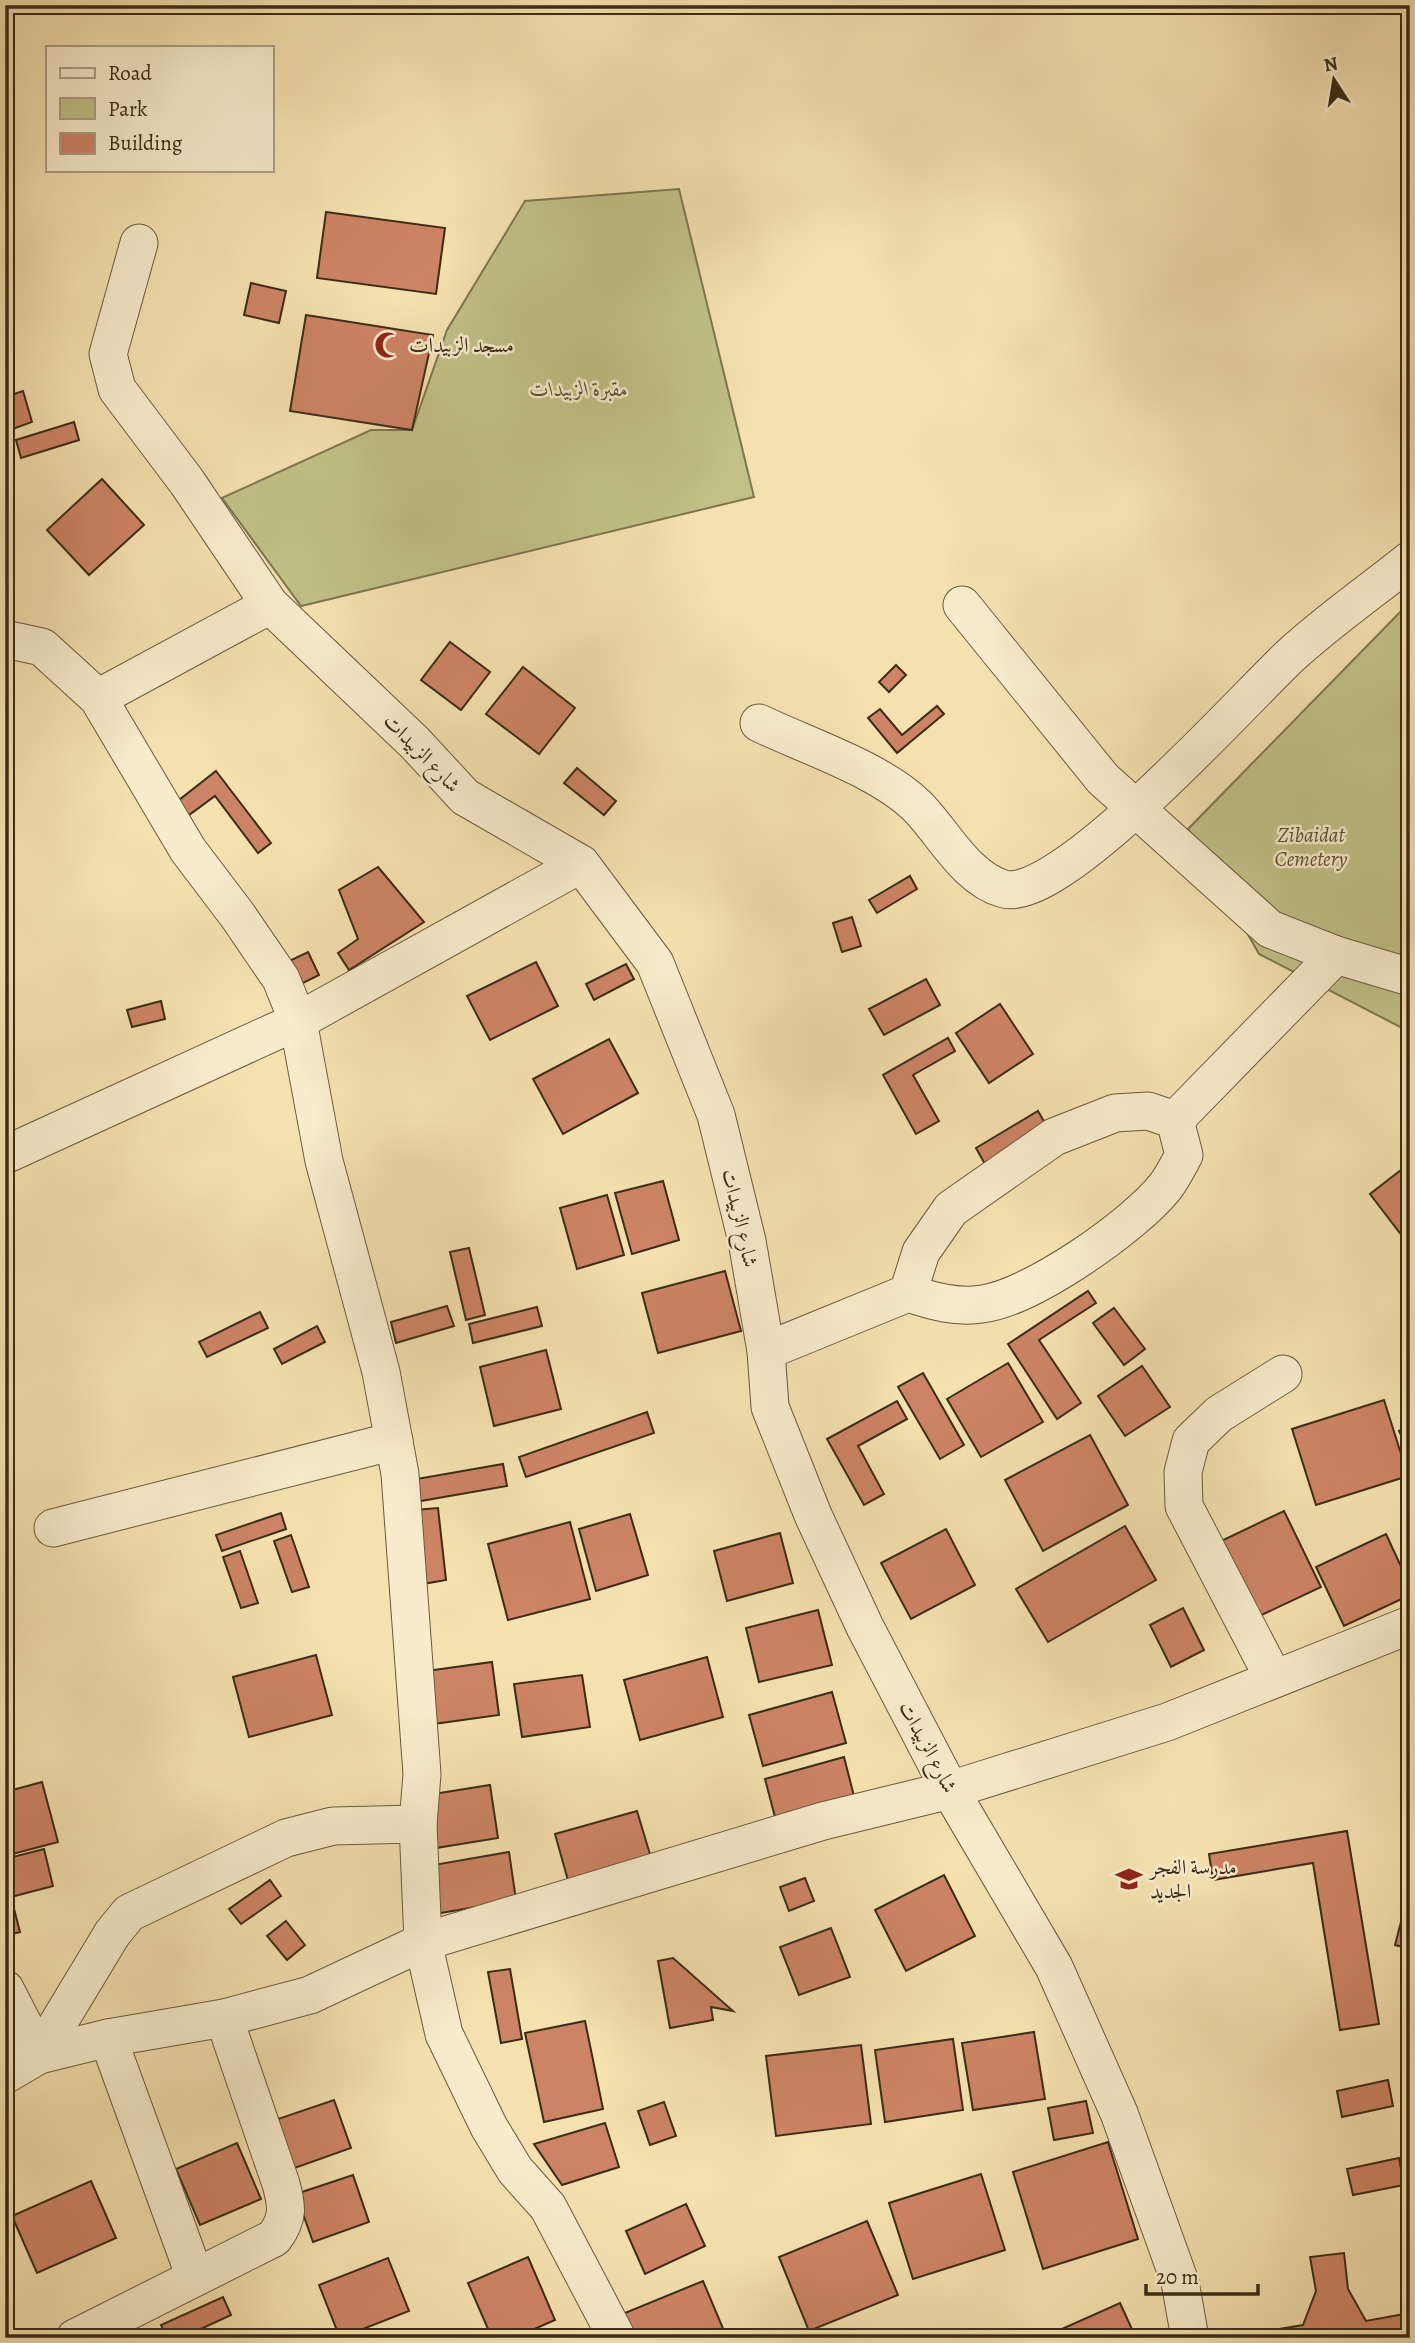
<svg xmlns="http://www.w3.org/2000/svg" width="1415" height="2343" font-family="Alegreya,Amiri,serif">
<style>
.green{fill:#c1c187;stroke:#7e7650;stroke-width:2}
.building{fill:#cd8466;stroke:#3b2c18;stroke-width:2}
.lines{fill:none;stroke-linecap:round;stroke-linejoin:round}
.street-casing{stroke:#6a593e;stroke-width:39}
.street{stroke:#f8eccc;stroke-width:37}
.labels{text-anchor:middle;stroke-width:5;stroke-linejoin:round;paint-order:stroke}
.poi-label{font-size:21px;fill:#3b2c18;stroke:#f8eccc;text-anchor:start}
.park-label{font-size:21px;font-style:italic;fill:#5c5134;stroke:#f8eccc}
.street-label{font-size:21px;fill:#3b2c18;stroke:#f8eccc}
</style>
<rect width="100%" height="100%" fill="#f5e1b0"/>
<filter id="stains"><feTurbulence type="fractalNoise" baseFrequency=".00286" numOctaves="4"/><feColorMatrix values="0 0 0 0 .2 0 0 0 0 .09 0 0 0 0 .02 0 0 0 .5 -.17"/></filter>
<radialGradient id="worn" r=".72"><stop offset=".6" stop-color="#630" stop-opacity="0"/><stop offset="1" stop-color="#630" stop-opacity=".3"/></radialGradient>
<!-- green -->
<g class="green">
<polygon points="679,189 754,497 301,606 222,498 371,430 412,430 447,330 525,201"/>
<polygon points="1408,604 1410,605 1410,1032 1259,954 1188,829"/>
</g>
<!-- building -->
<g class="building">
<polygon points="326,212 445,228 436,294 317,278"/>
<polygon points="251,283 286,291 279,323 244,315"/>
<polygon points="306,315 433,335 412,430 290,411"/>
<polygon points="23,391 32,422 10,430 5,413 5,397"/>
<polygon points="74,422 79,440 21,458 16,440"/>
<polygon points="102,479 144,525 89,575 47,530"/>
<polygon points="450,642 490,672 461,710 421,680"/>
<polygon points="896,665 906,675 889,692 879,682"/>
<polygon points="523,667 575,708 539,754 486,714"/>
<polygon points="937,706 944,714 897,753 868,718 880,709 902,735"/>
<polygon points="577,768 616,801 604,815 564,783"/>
<polygon points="216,771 271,843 258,853 215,796 185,818 174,804"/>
<polygon points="378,867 424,922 349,970 338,953 358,939 339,890"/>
<polygon points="910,876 917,889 877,913 869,900"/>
<polygon points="852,917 861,946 842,952 833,923"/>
<polygon points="308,952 319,975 295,987 283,964"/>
<polygon points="536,962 558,1006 490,1040 467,996"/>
<polygon points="626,964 634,979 594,1000 586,984"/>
<polygon points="926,979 940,1005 884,1035 869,1009"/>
<polygon points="161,1001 165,1019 132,1027 127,1010"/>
<polygon points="1000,1004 1033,1054 989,1083 956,1033"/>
<polygon points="948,1038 955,1051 913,1075 939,1121 916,1134 883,1075"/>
<polygon points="609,1039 638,1093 563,1134 533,1079"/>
<polygon points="1038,1111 1049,1130 986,1166 976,1148"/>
<polygon points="1410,1163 1410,1238 1406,1241 1370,1194"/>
<polygon points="663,1181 679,1240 632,1254 615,1193"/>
<polygon points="607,1195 624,1255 577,1269 560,1208"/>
<polygon points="469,1248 485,1315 466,1320 450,1252"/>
<polygon points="725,1271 741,1331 658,1353 642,1293"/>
<polygon points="1088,1291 1096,1303 1039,1340 1081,1403 1057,1419 1008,1344"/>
<polygon points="447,1306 454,1326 396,1343 391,1322"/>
<polygon points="537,1307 542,1326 473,1343 469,1324"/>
<polygon points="1114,1308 1145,1349 1124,1365 1093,1323"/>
<polygon points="260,1312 268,1328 207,1357 199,1342"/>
<polygon points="317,1326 325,1342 282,1364 274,1349"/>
<polygon points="546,1350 561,1409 494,1426 480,1367"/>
<polygon points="1008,1363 1043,1422 981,1457 947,1399"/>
<polygon points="1142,1366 1170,1407 1125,1436 1098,1396"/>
<polygon points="923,1373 964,1445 940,1459 898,1387"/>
<polygon points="1384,1400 1408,1476 1316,1505 1292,1429"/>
<polygon points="897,1401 907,1419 858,1446 884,1494 864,1505 827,1439"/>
<polygon points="647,1412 654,1433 526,1477 519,1457"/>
<polygon points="1410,1425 1410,1453 1399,1431"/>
<polygon points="1090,1435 1128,1505 1043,1551 1005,1480"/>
<polygon points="503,1464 507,1486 415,1502 411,1480"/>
<polygon points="438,1508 446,1580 423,1584 415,1510"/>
<polygon points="1284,1511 1321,1587 1253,1619 1217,1543"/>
<polygon points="281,1513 286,1529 222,1551 216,1535"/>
<polygon points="630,1514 648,1575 596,1591 579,1529"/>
<polygon points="570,1522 590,1599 508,1620 488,1544"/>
<polygon points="1125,1526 1156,1580 1048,1642 1016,1589"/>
<polygon points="946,1529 975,1585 911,1619 881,1563"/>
<polygon points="780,1533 793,1583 727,1601 714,1551"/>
<polygon points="1386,1534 1410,1586 1410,1595 1344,1626 1316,1567"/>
<polygon points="291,1535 309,1587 292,1592 274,1541"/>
<polygon points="240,1551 258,1603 241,1608 223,1557"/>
<polygon points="1183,1608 1204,1650 1171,1667 1150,1625"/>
<polygon points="818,1610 832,1665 759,1682 746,1628"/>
<polygon points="316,1655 332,1715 249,1737 233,1677"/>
<polygon points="707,1657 723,1717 640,1740 624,1680"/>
<polygon points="5,1661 12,1689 5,1690"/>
<polygon points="492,1662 499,1715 426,1725 419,1672"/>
<polygon points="582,1675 590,1727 522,1737 514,1684"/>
<polygon points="832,1692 846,1743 763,1766 749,1715"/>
<polygon points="844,1757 855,1800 776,1821 765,1779"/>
<polygon points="42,1782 58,1842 5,1856 5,1792"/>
<polygon points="490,1785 498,1838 436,1848 427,1795"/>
<polygon points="637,1811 652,1861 569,1884 555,1834"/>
<polygon points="1409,1815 1410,1815 1410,1846 1402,1844"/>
<polygon points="1347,1831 1379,2024 1340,2030 1313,1863 1213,1880 1209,1854"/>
<polygon points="44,1849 53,1886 11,1897 20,1932 5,1936 5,1859"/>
<polygon points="509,1852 516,1900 435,1914 428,1866"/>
<polygon points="944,1875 975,1936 906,1971 875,1910"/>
<polygon points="805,1878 814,1901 789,1911 780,1887"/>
<polygon points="270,1880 281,1896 241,1924 229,1909"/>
<polygon points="1410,1887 1410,1949 1395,1945"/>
<polygon points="286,1921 305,1945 287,1960 267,1936"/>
<polygon points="831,1928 850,1977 799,1995 780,1947"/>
<polygon points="673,1958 733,2011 711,2007 713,2020 670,2028 658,1961"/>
<polygon points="510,1969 522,2039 501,2043 488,1972"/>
<polygon points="585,2021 603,2109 544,2122 525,2033"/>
<polygon points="1034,2032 1045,2099 973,2110 962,2043"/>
<polygon points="953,2039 963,2110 885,2122 875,2050"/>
<polygon points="861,2045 871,2124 776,2136 766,2056"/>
<polygon points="1388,2080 1393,2106 1342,2117 1337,2091"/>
<polygon points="334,2100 351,2148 289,2170 272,2121"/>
<polygon points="1086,2101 1093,2133 1054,2140 1048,2108"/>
<polygon points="664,2102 676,2136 650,2145 638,2111"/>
<polygon points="605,2123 619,2167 562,2185 534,2144"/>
<polygon points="1108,2142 1138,2239 1043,2269 1013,2172"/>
<polygon points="237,2143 261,2199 200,2225 176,2169"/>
<polygon points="1399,2158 1404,2185 1353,2195 1347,2169"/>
<polygon points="981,2174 1005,2250 913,2279 889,2203"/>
<polygon points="353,2175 369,2222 313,2242 296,2194"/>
<polygon points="91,2181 116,2238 37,2273 12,2216"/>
<polygon points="686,2204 705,2246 645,2274 626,2231"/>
<polygon points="867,2221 898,2295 809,2331 779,2257"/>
<polygon points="1344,2253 1348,2289 1366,2321 1410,2313 1410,2338 1355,2338 1354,2333 1328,2338 1268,2338 1267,2331 1303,2325 1316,2291 1310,2257"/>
<polygon points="528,2257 555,2320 514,2338 492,2338 468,2283"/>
<polygon points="388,2258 409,2311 340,2338 319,2285"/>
<polygon points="703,2281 727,2338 629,2338 620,2315"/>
<polygon points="223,2297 231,2315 190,2334 192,2338 167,2338 161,2325"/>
<polygon points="1120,2303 1136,2338 1057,2338 1055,2332"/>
</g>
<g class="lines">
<!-- street casing -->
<g class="street-casing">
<g id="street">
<polyline points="139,243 108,354 117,389 187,482 270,605 415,743 465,797 581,864 655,963 716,1115 747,1241 766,1351 770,1407 813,1515 865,1627 950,1790 1054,1967 1119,2113 1180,2282 1190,2338"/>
<polyline points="962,605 1103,779 1270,929 1336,955 1410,977"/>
<polyline points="5,639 42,647 98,698 188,850 238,916 281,979 298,1021 324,1161 381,1372 400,1474 422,1774 418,1824 423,1942 444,2034 489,2127 515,2170 548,2207 617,2338"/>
<polyline points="98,698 270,605"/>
<path d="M759,723c48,23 120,46 158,83 26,26 49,73 87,83 57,15 241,-191 286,-233 37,-34 80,-64 120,-96"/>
<polyline points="5,1155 298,1021 581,864"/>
<polyline points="908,1293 921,1252 951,1209 1054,1137 1115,1113 1148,1111 1175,1120 1336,955"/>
<path d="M766,1351l142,-58c24,8 48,15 74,11 49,-6 152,-78 183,-117 7,-9 13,-21 19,-32l-9,-35"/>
<polyline points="53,1528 394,1441"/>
<polyline points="1274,1679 1184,1506 1183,1472 1191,1441 1219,1414 1283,1374"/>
<polyline points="5,1989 39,2055"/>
<polyline points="108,2038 195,2277"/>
<polyline points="39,2055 112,1934 129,1913 286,1838 333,1826 418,1824"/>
<polyline points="5,2075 39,2055 108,2038 224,2018 310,1995 423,1942 823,1821 950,1790 1167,1722 1410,1625"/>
<path d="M75,2338l199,-100c15,-20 13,-32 7,-54l-57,-166"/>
</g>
</g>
<!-- street -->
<use href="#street" class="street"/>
</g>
<!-- icons -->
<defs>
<g id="mosque-bare" transform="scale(2.1)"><path d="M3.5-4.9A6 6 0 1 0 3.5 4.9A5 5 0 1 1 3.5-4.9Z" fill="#8f2418" stroke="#f8eccc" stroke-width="2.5" paint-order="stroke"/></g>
<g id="school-bare" transform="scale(2.1)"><path d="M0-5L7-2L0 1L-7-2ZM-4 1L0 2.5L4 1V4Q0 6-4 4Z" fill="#8f2418" stroke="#f8eccc" stroke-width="2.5" paint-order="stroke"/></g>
</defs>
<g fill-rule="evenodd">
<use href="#mosque-bare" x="388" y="345"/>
<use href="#school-bare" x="1129" y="1879"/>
</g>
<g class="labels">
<!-- poi labels -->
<g class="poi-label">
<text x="409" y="352">مسجد الزبيدات</text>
<text x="1150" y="1874">مدرسة الفجر<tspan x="1150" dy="24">الجديد</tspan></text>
</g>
<!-- park labels -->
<g class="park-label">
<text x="579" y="396">مقبرة الزبيدات</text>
<text x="1311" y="842">Zibaidat<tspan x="1311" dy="24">Cemetery</tspan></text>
</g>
<!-- street labels -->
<g class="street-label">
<text transform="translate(422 753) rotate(46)" y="7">شارع الزبيدات</text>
<text transform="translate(740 1218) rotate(77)" y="7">شارع الزبيدات</text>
<text transform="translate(928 1747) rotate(62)" y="7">شارع الزبيدات</text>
</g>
</g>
<!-- margin -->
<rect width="1415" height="2343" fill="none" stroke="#f5e1b0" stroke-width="28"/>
<rect x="7" y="7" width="1401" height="2329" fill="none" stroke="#3b2c18" stroke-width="3.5"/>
<rect x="14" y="14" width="1387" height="2315" fill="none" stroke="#3b2c18" stroke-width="2"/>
<!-- legend -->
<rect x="46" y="46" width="228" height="126" fill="#f8eccc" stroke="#ac9f84" stroke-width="2"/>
<rect x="60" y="68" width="35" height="10" fill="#f8eccc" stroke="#ac9f84" stroke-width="2"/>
<text x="108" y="80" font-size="21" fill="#3b2c18">Road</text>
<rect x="60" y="98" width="35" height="21" fill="#c1c187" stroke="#ac9f84" stroke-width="2"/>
<text x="108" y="116" font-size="21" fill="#3b2c18">Park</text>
<rect x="60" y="133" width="35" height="21" fill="#cd8466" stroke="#ac9f84" stroke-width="2"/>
<text x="108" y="150" font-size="21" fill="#3b2c18">Building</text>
<!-- north arrow -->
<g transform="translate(1334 80) rotate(348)" stroke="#f8eccc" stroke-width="5" paint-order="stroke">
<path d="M0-5L12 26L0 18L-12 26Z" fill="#3b2c18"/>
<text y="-10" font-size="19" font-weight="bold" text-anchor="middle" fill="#3b2c18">N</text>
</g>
<!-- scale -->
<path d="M1146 2284v10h112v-10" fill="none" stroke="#3b2c18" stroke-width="3.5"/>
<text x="1156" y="2284" font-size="21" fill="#3b2c18" stroke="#f8eccc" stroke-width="5" paint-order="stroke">20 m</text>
<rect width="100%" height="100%" filter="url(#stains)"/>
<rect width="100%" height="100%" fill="url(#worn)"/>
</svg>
